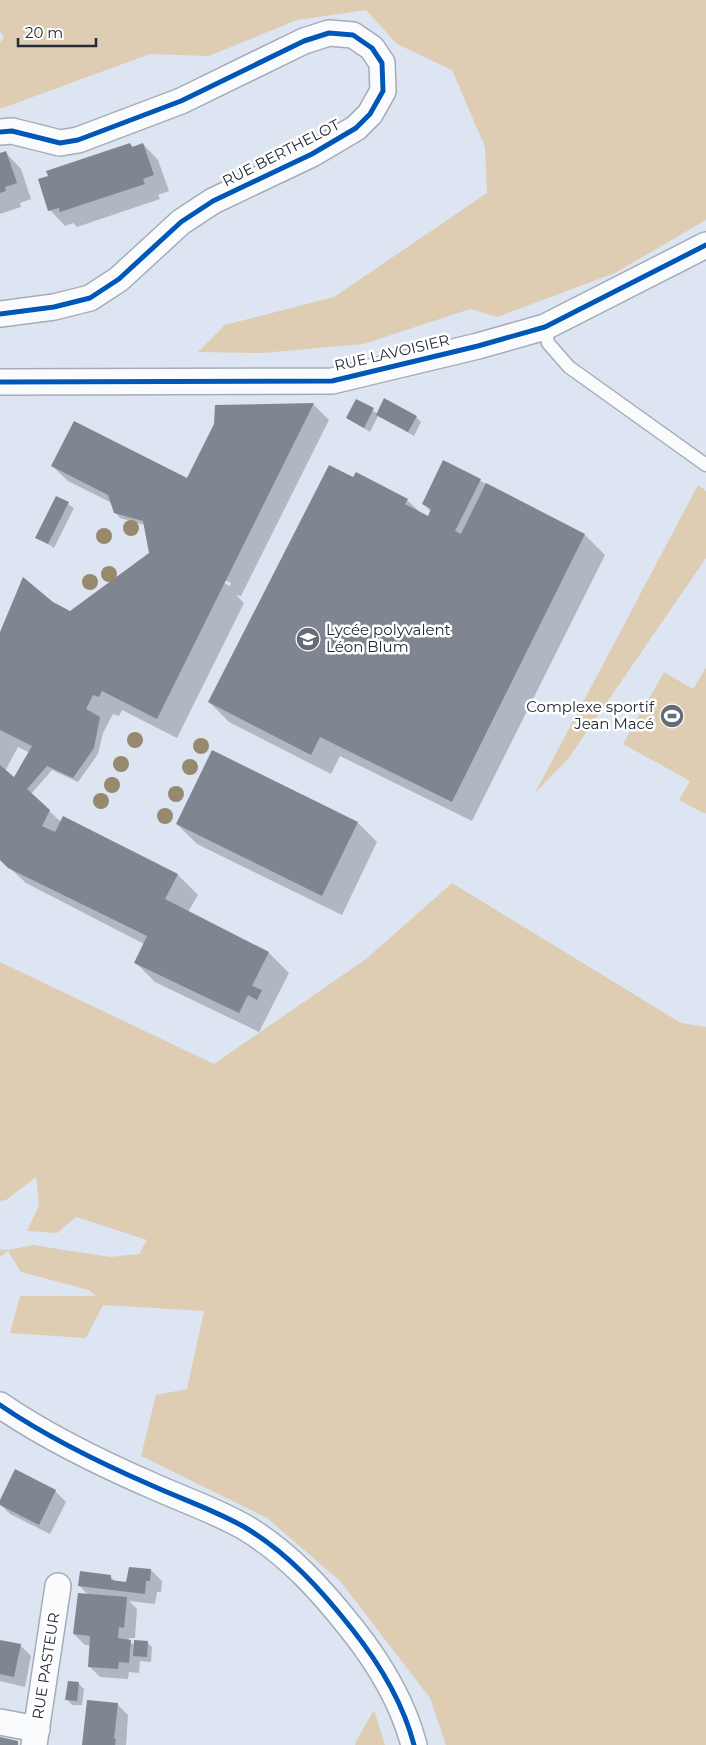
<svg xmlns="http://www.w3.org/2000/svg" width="706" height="1745" font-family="Montserrat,sans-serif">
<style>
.green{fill:#decdb2}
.shadow{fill:#0003;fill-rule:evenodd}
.building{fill:#808691}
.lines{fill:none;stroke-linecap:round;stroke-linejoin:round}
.lane-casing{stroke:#a5acb8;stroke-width:15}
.street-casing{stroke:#a5acb8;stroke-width:28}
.lane{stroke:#fafbfd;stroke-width:12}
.street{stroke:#fafbfd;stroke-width:25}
.cycleway-casing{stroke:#fff;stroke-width:8}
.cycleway{stroke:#0057b8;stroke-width:5}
.tree{fill:#96896d}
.labels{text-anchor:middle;stroke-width:5;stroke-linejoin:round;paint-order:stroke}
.street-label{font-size:15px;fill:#242b36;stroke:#fff}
.poi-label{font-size:15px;fill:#242b36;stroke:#fff;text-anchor:start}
</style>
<rect width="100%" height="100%" fill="#dde5f3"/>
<!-- green -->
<g class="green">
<polygon points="0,0 706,0 706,220 615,273 497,317 470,309 364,344 262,353 198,352 225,325 334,297 487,193 485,147 452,70 397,44 366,10 297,20 209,56 150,54 0,109 0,42 4,38 0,31"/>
<polygon points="698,485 706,491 706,558 568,759 535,793"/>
<polygon points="706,668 706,812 705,814 679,800 690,781 623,744 664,672 693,689"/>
<polygon points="452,883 681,1023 706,1027 706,1745 446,1745 430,1698 340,1581 267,1518 141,1456 156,1395 187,1389 204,1311 103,1305 86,1338 10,1333 20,1296 96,1296 89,1290 21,1272 8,1251 0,1257 0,1249 8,1250 33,1245 110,1257 139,1254 147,1240 76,1217 57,1233 27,1231 39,1205 36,1177 6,1200 0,1201 0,962 214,1064 366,959"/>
<polygon points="374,1710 385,1745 355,1745 356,1741"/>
</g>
<!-- shadow -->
<g class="shadow">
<polygon points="130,144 133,147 143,144 158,160 169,191 158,195 160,199 77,227 73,223 65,226 50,210"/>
<polygon points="6,153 21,169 31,199 20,203 21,207 0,214 0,155"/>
<polygon points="356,400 378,414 416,417 421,422 414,436 378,416 370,432 347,418"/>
<path d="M314,405l15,15 -88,176 -5,-1 8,8 -67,135 -55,-28 -3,6 -6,-2 -10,19 -5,21 -20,28 -26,-12 -21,24 30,28 2,-4 115,57 20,20 -10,17 81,41 20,20 -30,59 -104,-50 -20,-20 9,-18 -118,-61 -26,-24v-224l52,-32 18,9 81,-59 -6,-28 -25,-7 -5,-6 -3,-9 -44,-22 -16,-15 135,13 29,-55 1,-18zM178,557l53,26 -1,3 -52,-26zM18,747l12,6 -16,26 -9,-8z"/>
<polygon points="444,462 585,535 605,555 472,821 340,756 331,774 229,722 209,702 354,479 407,500 421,513 429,517 431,512 423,503"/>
<polygon points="57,497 74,508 54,548 37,537"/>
<polygon points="358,823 377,842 342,915 197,844 177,824"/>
<polygon points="55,1491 66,1502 50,1534 10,1514 0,1504"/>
<polygon points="151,1570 162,1581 161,1592 157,1592 155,1604 129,1601 137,1609 135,1638 129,1638 129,1641 135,1646 147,1642 152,1647 151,1662 140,1661 139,1673 129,1672 128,1679 100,1677 89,1666 91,1645 85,1645 74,1634 89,1596 80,1586 110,1576 115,1581 127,1583"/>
<polygon points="0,1641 20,1645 31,1656 25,1687 0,1681"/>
<polygon points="79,1684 84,1689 82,1705 72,1705 67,1699"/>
<polygon points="117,1704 128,1715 126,1745 83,1745"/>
</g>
<!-- building -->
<g class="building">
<polygon points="130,143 132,147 143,143 154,175 143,179 145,184 60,212 59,208 48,211 38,179 48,176 46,171"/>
<polygon points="6,151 17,183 5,187 6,191 0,193 0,153"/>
<polygon points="384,398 417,416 408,432 376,415"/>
<polygon points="356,399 374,408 364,428 346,418"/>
<polygon points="314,403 157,719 102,691 99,697 93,695 86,709 100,717 94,748 73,778 47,766 27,789 50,810 42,826 55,832 63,816 178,874 165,899 269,952 252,986 262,990 257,1000 248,995 239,1013 134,963 147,936 8,868 0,860 0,765 14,777 32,746 0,730 0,632 23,577 53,602 70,611 149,553 143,521 114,513 108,495 51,466 74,421 187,478 214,424 215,405"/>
<polygon points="443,460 481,479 455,531 461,534 486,483 585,534 452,802 320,737 311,755 208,702 329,465 353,477 356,472 408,499 405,504 428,516 431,509 422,504"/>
<polygon points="56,496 69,502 48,544 35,538"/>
<polygon points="212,750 358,822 322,896 176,824"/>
<polygon points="15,1469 56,1490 39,1525 0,1505 0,1500"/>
<polygon points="129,1567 151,1569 150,1581 146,1581 145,1594 78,1586 80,1571 111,1575 111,1580 126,1582"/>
<polygon points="78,1593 127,1597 124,1628 119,1627 118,1638 131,1640 129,1663 119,1662 118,1669 88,1667 90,1636 73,1634"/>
<polygon points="0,1640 21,1644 14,1677 0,1674"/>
<polygon points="134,1640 148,1641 147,1657 133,1656"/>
<polygon points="68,1681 79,1682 77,1701 65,1700"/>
<polygon points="87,1700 118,1703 114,1739 116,1739 115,1745 82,1745"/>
<polygon points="0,1737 18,1741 18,1745 0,1745"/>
</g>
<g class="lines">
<!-- lane casing -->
<g class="lane-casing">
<polyline id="lane" points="545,327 548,343 569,367 706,465"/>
</g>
<!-- street casing -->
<g class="street-casing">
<g id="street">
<polyline points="0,132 12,131 60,143 78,140 181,101 304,41 329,33 353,35 372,48 382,63 383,91 370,114 356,128 312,154 213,201 181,222 119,279 90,298 54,307 0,314"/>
<polyline points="0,382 332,381 478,346 545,327 706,245"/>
<path d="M0,1405c48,33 100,58 153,81 31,14 64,25 93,42 43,26 76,63 106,101 27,34 51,74 62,116"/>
<polyline points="0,1722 37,1729"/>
<polyline points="34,1745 58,1586"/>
</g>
</g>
<!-- lane -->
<use href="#lane" class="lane"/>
<!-- street -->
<use href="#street" class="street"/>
<!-- cycleway casing -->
<g class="cycleway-casing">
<g id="cycleway">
<polyline points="0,132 12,131 60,143 78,140 181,101 304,41 329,33 353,35 372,48 382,63 383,91 370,114 356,128 312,154 213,201 181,222 119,279 90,298 54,307 0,314"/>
<polyline points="0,382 332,381 478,346 545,327 706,245"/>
<path d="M0,1405c48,33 100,58 153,81 31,14 64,25 93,42 43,26 76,63 106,101 27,34 51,74 62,116"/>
</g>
</g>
<!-- cycleway -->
<use href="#cycleway" class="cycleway"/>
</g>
<!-- trees -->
<g class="tree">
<circle cx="131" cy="528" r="8"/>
<circle cx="104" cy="536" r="8"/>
<circle cx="109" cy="574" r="8"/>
<circle cx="90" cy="582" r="8"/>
<circle cx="135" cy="740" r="8"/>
<circle cx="201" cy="746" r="8"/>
<circle cx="121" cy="764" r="8"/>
<circle cx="190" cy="767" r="8"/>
<circle cx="112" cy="785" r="8"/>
<circle cx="176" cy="794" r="8"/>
<circle cx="101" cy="801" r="8"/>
<circle cx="165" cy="816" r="8"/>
</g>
<!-- icons -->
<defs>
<g id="school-disc" transform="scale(1.25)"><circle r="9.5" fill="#656c78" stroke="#fff"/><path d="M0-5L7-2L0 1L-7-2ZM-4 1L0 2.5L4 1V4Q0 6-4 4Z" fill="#fff"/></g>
<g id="stadium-disc" transform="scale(1.25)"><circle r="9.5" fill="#656c78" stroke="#fff"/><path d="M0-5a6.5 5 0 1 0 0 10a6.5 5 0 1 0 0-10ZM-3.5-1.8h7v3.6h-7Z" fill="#fff"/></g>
</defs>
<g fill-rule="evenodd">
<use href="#school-disc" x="308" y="639"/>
<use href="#stadium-disc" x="672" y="716"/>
</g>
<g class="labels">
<!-- street labels -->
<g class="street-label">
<text transform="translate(281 153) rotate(-27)" y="5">RUE BERTHELOT</text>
<text transform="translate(392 353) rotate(-13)" y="5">RUE LAVOISIER</text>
<text transform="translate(46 1666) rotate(-81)" y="5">RUE PASTEUR</text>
</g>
<!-- poi labels -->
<g class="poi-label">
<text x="326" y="635">Lycée polyvalent<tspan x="326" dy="17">Léon Blum</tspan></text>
<text x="654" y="712" text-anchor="end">Complexe sportif<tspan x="654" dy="17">Jean Macé</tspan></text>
</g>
</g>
<!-- scale -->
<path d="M18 38v8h78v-8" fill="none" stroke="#242b36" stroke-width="2.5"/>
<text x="25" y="38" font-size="15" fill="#242b36" stroke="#ffffff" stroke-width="4" paint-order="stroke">20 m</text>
</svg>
